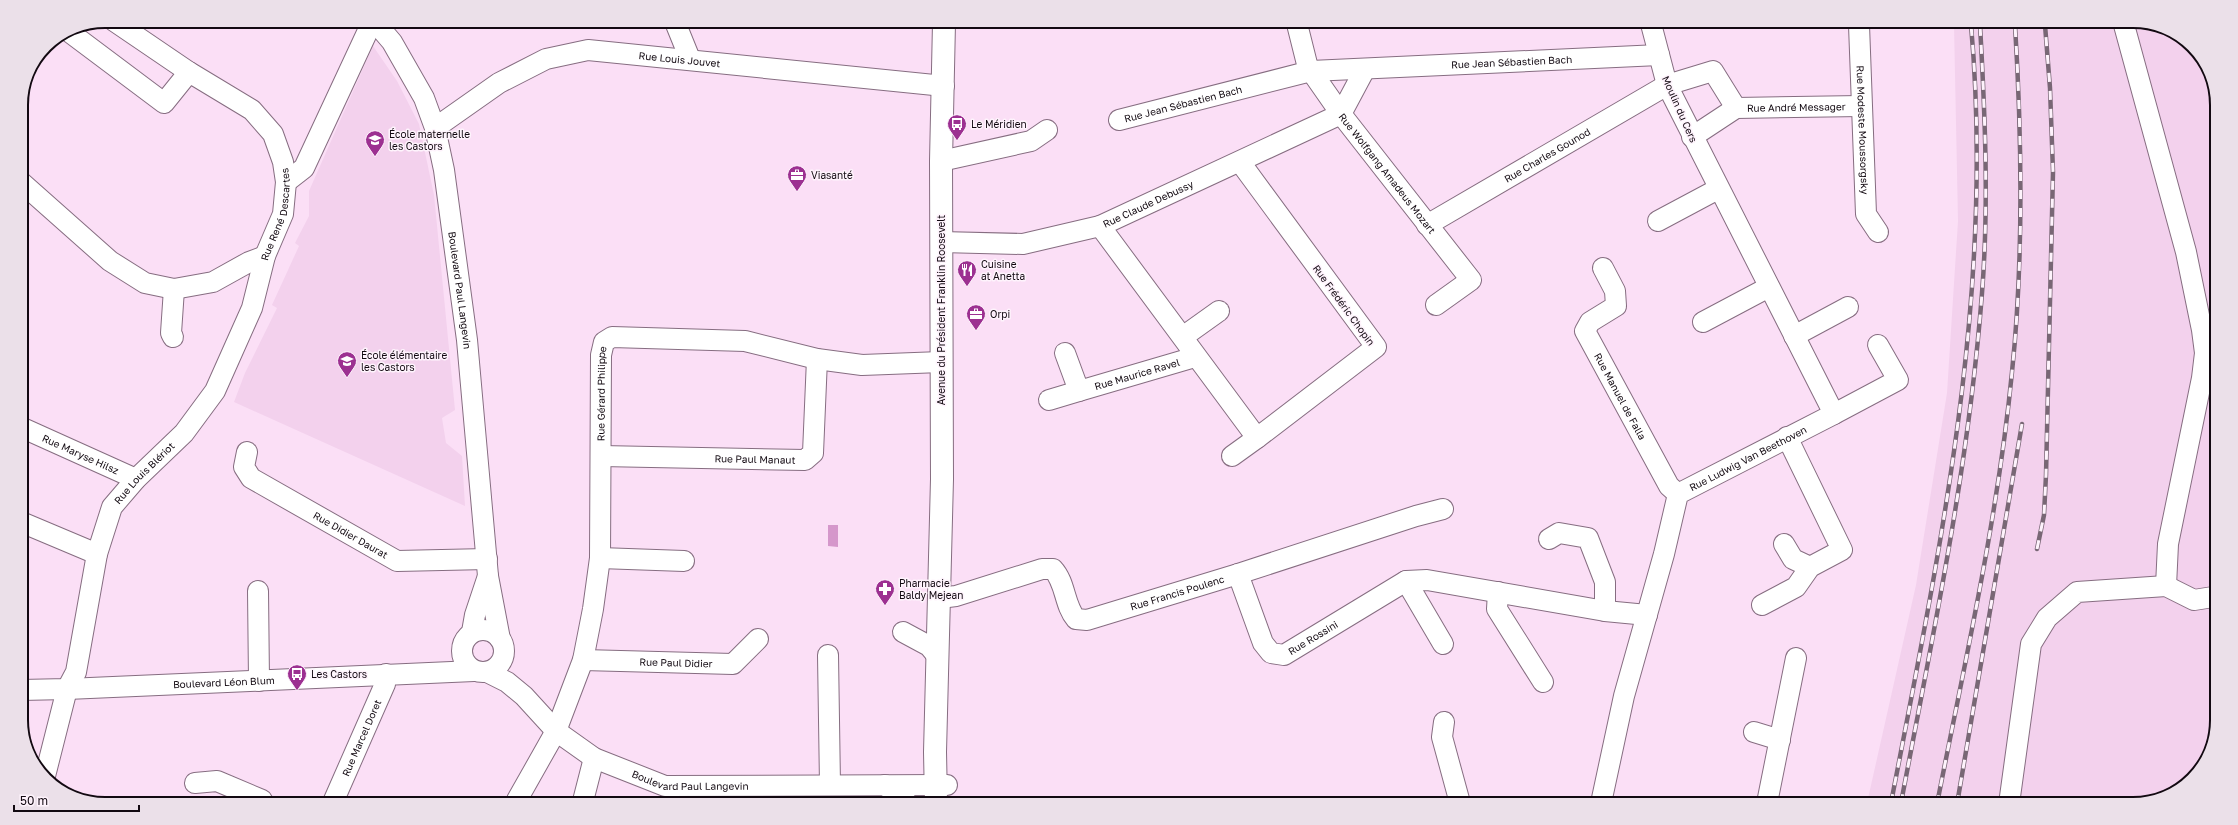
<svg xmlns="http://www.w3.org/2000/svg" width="2238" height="825" font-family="'Golos Text',sans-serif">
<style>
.built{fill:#f3d1ed}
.water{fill:#d597cb}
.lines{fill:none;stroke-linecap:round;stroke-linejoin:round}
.minor-casing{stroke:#866d81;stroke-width:22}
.major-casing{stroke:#866d81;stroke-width:24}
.minor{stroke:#fff;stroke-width:20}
.major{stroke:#fff;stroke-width:22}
.rail-casing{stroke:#786775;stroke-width:4.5}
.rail{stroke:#fef3fc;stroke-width:3;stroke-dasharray:9;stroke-linecap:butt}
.labels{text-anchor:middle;stroke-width:3;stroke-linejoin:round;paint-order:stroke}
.street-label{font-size:10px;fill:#120911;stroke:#fef3fc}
.poi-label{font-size:10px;fill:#120911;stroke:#fef3fc;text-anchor:start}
.rim{fill:none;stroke:#120911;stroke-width:2}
</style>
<rect width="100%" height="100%" fill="#fbdff6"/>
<!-- built -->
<g class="built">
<polygon points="1954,25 2160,26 2200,54 2217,99 2212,747 2184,787 2133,804 1867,803 1916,585 1947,393 1958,221"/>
<polygon points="373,46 397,81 419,124 434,195 455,410 442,418 446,443 462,456 465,506 234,402 245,373 277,308 272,305 299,246 295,243 309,216 309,191"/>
</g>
<!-- water -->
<polygon class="water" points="828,525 838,525 838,547 828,546"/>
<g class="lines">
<!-- minor casing -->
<g class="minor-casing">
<g id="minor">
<polyline points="114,21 189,72"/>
<path id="s1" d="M375,22l17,20 32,56 11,30 9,42 23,170 21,236 12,63"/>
<polyline points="675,22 690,59"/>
<path id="s2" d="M1297,24l10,40 4,7 30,43 130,166 -35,25"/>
<path id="s3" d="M1859,25l7,189 12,18"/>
<polyline points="2124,25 2186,252 2202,330 2205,353 2202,378 2168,544 2166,586"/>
<path id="s4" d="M1119,120l192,-49 348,-16"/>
<path id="s5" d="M435,128l64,-45 47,-24 42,-9 356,36"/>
<path id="s6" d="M1692,137l44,-29 125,-2"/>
<polyline points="941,161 1031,141 1047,130"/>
<polyline points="21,182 110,261 145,283 174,289 213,282 249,262 265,256"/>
<polyline points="286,182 304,168 372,22"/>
<polyline points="1658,221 1718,189"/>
<path id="s7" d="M1427,225l240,-140 46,-14 23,37"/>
<polyline points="1100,226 1257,438 1376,347 1240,162"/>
<path id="s8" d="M941,242l82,2 77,-18 241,-112 24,-45"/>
<path id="s9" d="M1603,268l12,23 1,15 -26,16 -5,9 84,155 9,8"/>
<polyline points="1703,322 1769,287"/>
<polyline points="1184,336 1219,311"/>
<polyline points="1794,336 1848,307"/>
<polyline points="173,337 171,333 174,289"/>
<path id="s10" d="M1065,353l14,38 116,-34"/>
<polyline points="1049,400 1079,391"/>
<polyline points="1834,414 1898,380 1878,345"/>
<path id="s11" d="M25,429l111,50"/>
<path id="s12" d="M247,452l-3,15 7,11 146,83 90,-2"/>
<path id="s13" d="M601,456l204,4 8,-7 4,-94"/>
<polyline points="1232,456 1257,438"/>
<polyline points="21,522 97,554"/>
<polyline points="1549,539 1559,533 1588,538 1605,582 1605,611"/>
<polyline points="1784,544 1793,559 1810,567"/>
<polyline points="600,558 684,561"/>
<path id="s14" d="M1238,574l25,69 8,10 13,2 122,-74 21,-1 178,31 42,4"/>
<polyline points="1406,581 1443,644"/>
<polyline points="258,591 259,681"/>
<polyline points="1498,592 1497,609 1543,682"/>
<path id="s15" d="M940,598l16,-2 86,-27h11c13,14 11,36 23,50l11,1 151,-46 178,-58 27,-7"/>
<polyline points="1762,605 1796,587 1810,567 1842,550 1787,437"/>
<circle cx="483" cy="651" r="21"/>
<polyline points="472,632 475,615 488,576"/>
<polyline points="903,632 929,646 938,657"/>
<polyline points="828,655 830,785"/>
<path id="s16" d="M583,660l150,4 25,-25"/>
<path id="s17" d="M487,672l20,10 17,14 32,35 38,27 71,28 282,-1"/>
<path id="s18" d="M21,690l46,-1 407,-18"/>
<polyline points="1444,722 1442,737 1460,803"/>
<polyline points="1754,732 1780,740"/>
<path id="s19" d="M45,776l22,-87 9,-17 21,-118 15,-47 24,-28 48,-46 31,-42 37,-83 13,-52 18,-42 3,-32 -3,-20 -10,-28 -21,-24 -63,-38 -25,31 -96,-72"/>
<polyline points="195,783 217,781 262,800"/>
<polyline points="885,785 906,801"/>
<path id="s20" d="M334,800l51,-116 1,-10"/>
<path id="s21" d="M517,800l39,-69 27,-71 10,-51 7,-51 1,-203 3,-13 8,-5 133,4 72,18 45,6 79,-3"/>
<polyline points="583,801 594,758"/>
<path id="s22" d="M1601,803l23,-107 40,-142 14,-60 156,-80 -167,-329 -16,-61"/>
<polyline points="1767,803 1796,658"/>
<polyline points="2009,804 2031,644 2047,618 2077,592 2166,586 2194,600 2213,597"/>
</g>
</g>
<!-- major casing -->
<g class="major-casing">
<polyline id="major" points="936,801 935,752 942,479 941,161 944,23"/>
</g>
<!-- minor -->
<use href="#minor" class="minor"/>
<!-- major -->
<use href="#major" class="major"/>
<!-- rail casing -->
<g class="rail-casing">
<g id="rail">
<polyline points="2037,549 2044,515 2046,475 2053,172 2050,88 2045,25"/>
<path d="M1891,803c50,-259 104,-512 80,-778"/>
<path d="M1901,803c32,-169 68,-337 81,-510 7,-89 3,-179 -2,-268"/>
<path d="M1937,804c28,-143 61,-287 75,-432 12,-115 10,-232 3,-347"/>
<polyline points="1957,804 2022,424"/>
</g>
</g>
<!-- rail -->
<use href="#rail" class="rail"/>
</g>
<!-- icons -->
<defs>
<g id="bus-pin" transform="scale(1)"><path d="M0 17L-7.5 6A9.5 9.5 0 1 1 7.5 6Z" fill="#9c3091" stroke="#fef3fc"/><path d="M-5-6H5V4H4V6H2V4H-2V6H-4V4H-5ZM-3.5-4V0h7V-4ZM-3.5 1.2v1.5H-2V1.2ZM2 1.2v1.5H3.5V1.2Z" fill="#fff"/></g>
<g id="school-pin" transform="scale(1)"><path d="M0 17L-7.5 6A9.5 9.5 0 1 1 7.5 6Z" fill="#9c3091" stroke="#fef3fc"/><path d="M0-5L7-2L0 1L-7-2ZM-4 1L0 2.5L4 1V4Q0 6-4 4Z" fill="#fff"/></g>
<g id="office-pin" transform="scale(1)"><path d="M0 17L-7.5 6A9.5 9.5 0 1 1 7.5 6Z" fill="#9c3091" stroke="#fef3fc"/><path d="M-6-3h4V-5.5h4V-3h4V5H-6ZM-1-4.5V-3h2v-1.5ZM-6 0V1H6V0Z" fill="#fff"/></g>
<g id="restaurant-pin" transform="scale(1)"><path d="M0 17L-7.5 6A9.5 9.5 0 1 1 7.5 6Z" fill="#9c3091" stroke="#fef3fc"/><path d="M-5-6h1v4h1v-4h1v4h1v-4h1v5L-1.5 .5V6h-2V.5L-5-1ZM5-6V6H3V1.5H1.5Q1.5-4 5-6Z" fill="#fff"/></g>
<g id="pharmacy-pin" transform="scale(1)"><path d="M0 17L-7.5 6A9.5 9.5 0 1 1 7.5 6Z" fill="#9c3091" stroke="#fef3fc"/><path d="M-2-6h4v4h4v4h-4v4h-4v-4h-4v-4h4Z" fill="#fff"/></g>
</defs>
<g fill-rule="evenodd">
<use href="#bus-pin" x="957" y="124"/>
<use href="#school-pin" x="375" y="140"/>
<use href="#office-pin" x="797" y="175"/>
<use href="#restaurant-pin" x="967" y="270"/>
<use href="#office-pin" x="976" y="314"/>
<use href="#school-pin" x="347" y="361"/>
<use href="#pharmacy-pin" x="885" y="589"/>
<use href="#bus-pin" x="297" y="674"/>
</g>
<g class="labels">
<!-- street labels -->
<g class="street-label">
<text dy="4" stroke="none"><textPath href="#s5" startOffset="266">Rue Louis Jouvet</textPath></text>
<text dy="4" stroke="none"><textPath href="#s4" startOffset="399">Rue Jean Sébastien Bach</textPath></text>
<text dy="4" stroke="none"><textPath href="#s4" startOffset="66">Rue Jean Sébastien Bach</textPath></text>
<text dy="4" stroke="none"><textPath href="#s6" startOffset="113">Rue André Messager</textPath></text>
<text transform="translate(1680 109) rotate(66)" y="4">Moulin du Cers</text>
<text dy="4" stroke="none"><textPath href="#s3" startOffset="105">Rue Modeste Moussorgsky</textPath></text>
<text dy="4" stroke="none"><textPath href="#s7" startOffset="139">Rue Charles Gounod</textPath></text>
<text dy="4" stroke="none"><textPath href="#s2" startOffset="177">Rue Wolfgang Amadeus Mozart</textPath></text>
<text dy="4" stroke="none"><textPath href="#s8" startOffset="214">Rue Claude Debussy</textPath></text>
<text dy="4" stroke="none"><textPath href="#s19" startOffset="622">Rue René Descartes</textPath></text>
<text dy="4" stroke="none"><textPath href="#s1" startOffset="287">Boulevard Paul Langevin</textPath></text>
<text transform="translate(1344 305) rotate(54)" y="4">Rue Frédéric Chopin</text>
<text transform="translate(941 310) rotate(-90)" y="4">Avenue du Président Franklin Roosevelt</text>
<text dy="4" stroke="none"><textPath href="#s10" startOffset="101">Rue Maurice Ravel</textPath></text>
<text dy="4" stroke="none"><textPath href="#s21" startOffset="423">Rue Gérard Philippe</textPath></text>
<text dy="4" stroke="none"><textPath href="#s9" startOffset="156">Rue Manuel de Falla</textPath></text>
<text dy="4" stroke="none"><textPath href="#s11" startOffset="61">Rue Maryse Hilsz</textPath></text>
<text dy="4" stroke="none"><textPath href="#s22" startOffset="397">Rue Ludwig Van Beethoven</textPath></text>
<text dy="4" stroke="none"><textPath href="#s13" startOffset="154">Rue Paul Manaut</textPath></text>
<text dy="4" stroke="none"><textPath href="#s19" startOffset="325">Rue Louis Blériot</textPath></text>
<text dy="4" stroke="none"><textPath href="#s12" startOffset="143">Rue Didier Daurat</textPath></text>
<text dy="4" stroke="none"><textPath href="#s15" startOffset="278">Rue Francis Poulenc</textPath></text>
<text dy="4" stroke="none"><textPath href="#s14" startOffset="133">Rue Rossini</textPath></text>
<text dy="4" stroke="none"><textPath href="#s16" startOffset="93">Rue Paul Didier</textPath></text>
<text dy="4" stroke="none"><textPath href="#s18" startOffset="203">Boulevard Léon Blum</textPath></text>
<text dy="4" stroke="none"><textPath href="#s20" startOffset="68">Rue Marcel Doret</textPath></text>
<text dy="4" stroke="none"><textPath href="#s17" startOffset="239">Boulevard Paul Langevin</textPath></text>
</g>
<!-- poi labels -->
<g class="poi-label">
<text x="971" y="128">Le Méridien</text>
<text x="389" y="138">École maternelle<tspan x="389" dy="12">les Castors</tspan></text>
<text x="811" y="179">Viasanté</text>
<text x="981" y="268">Cuisine<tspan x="981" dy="12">at Anetta</tspan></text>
<text x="990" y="318">Orpi</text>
<text x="361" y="359">École élémentaire<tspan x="361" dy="12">les Castors</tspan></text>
<text x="899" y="587">Pharmacie<tspan x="899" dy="12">Baldy Mejean</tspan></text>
<text x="311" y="678">Les Castors</text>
</g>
</g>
<!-- crop -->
<path d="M0 0H2238V825H0ZM105 28H2133A77 77 0 0 1 2210 105V720A77 77 0 0 1 2133 797H105A77 77 0 0 1 28 720V105A77 77 0 0 1 105 28Z" fill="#ebe0e9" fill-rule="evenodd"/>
<path class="rim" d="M105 28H2133A77 77 0 0 1 2210 105V720A77 77 0 0 1 2133 797H105A77 77 0 0 1 28 720V105A77 77 0 0 1 105 28Z"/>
<!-- scale -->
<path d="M14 805v6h125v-6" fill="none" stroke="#120911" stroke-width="2"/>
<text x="20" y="805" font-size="12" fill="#120911" stroke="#fef3fc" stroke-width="3" paint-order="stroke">50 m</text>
</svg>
